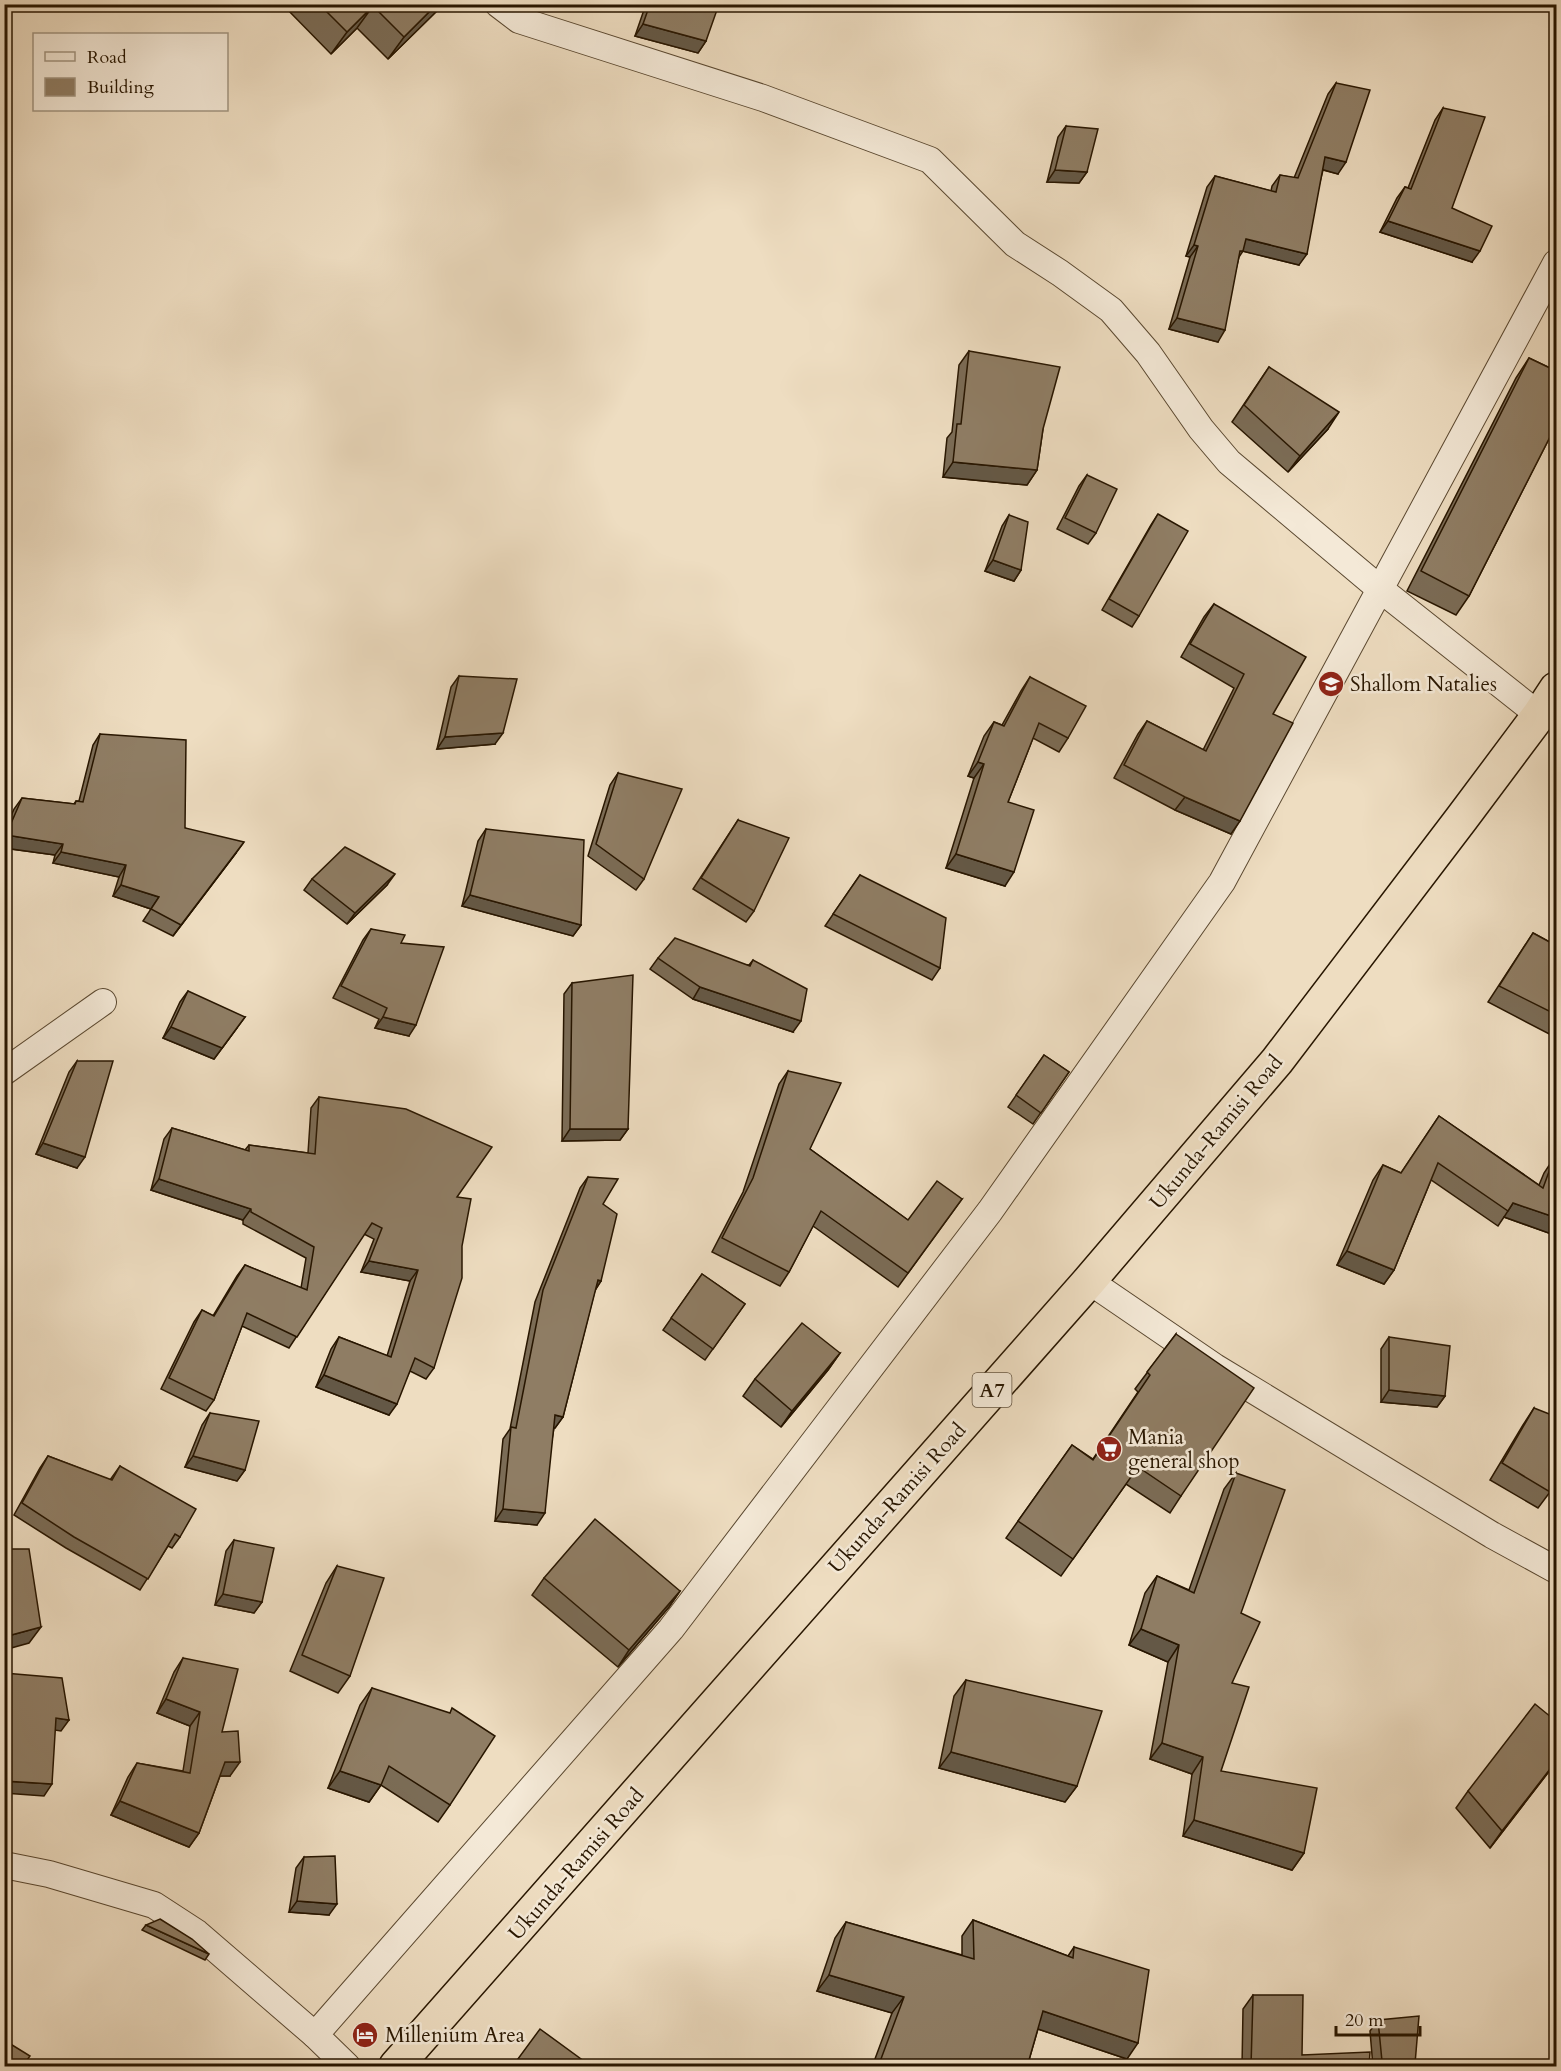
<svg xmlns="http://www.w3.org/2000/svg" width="1561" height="2071" font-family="Cardo,serif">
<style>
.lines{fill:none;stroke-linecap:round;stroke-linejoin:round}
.minor-casing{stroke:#5a4830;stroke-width:28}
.trunk-casing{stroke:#281600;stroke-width:36}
.minor{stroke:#f4e9d7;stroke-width:26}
.trunk{stroke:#eeddc1;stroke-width:33}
.wall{fill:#7b6c56;stroke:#281600;stroke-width:1.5}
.shaded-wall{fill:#645846;stroke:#281600;stroke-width:1.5}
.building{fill:#8f7d64;stroke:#281600;stroke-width:1.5}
.labels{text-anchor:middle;stroke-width:5;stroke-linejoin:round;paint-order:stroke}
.shield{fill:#f4e9d7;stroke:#655540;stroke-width:1.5}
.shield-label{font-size:20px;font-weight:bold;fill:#281600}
.poi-label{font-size:21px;fill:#281600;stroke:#f4e9d7;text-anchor:start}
.street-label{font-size:21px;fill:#281600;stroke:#f4e9d7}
</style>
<rect width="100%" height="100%" fill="#eeddc1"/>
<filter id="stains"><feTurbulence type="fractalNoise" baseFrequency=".00333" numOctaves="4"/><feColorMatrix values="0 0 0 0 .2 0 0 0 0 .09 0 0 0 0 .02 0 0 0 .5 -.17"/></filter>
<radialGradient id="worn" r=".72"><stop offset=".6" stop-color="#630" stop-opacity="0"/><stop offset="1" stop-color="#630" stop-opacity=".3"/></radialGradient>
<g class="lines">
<!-- minor casing -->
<g class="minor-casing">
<g id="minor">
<polyline points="498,4 519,20 763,98 930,160 1015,244 1060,273 1111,310 1148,353 1201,429 1229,462 1380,589 1539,715"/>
<polyline points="4,1072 103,1002"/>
<polyline points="1089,1281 1215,1367 1492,1535 1556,1570"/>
<polyline points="4,1865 49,1874 154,1905 197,1933 315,2035"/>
<polyline points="347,2066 315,2035 671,1629 990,1211 1222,882 1556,263"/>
</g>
</g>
<!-- trunk casing -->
<g class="trunk-casing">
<polyline id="trunk" points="396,2066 1089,1281 1277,1061 1462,818 1539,715 1556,689"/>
</g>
<!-- minor -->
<use href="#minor" class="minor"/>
<!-- trunk -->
<use href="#trunk" class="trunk"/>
</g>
<!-- wall -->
<g class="wall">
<polygon points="286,4 444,4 388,59 357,28 331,54 285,7"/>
<polygon points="646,4 711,4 706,41 698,53 635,36"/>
<polygon points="1336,83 1338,174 1323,170 1299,265 1243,251 1239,257 1218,342 1169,329 1190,257 1186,256 1207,187 1215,176 1271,191 1272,186 1280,175 1294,178 1328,94"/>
<polygon points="1443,108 1452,208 1472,262 1380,232 1397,198 1405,187 1408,188 1435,120"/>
<polygon points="1066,126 1087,172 1079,183 1047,182 1058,137"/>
<polygon points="969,351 1043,429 1037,470 1027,485 943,477 947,438 952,432 959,365"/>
<polygon points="1557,355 1557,423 1469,596 1456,615 1407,591 1516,378 1529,358 1550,368"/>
<polygon points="1269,367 1328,429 1288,472 1232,422"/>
<polygon points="1087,475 1096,533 1088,544 1057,529 1079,486"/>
<polygon points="1158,514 1139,616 1132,627 1102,610 1151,525"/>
<polygon points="1009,515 1021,570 1014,581 985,571 1002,526"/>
<polygon points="1214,604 1273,714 1231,834 1175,810 1114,778 1138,734 1147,721 1203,750 1234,688 1181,657 1204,617"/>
<polygon points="459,676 495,744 437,749 451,687"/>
<polygon points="1030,677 1068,738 1059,752 1033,738 1008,802 1005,886 946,868 974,778 968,776 984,736 994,722 1002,725 1021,691"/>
<polygon points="100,734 185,828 236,853 173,936 143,921 151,909 113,896 119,877 53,863 55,855 4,848 4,832 14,809 22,798 74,804 76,801 79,801 93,745"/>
<polygon points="618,773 644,879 636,890 588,856 610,785"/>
<polygon points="738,820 754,911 746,922 693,889"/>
<polygon points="486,829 581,925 573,936 462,906 478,841"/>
<polygon points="860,875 940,968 932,980 825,926"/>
<polygon points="312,879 387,885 347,924 304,890"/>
<polygon points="371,929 401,943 409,1036 375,1028 379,1019 333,998 363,940"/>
<polygon points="1533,933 1557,946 1557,1038 1488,1002"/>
<polygon points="658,958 749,965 753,960 793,1032 693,999 650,969"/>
<polygon points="572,983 628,1129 620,1140 562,1141 564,994"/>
<polygon points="188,991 237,1028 214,1059 163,1038 180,1002"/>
<polygon points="1044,1055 1069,1072 1033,1124 1008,1107"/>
<polygon points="77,1061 77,1168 36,1154 69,1072"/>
<polygon points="788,1071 810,1149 908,1220 962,1199 898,1287 813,1226 789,1272 780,1286 712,1252 743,1192 779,1084"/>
<polygon points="319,1097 457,1197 434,1368 426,1379 410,1371 389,1415 316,1387 331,1349 339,1337 387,1356 410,1281 361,1272 374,1239 364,1234 289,1348 242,1326 214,1400 206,1411 161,1389 194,1322 202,1310 213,1316 237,1276 245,1265 301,1288 306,1258 243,1224 243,1220 151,1190 164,1139 172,1128 245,1150 249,1145 308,1153 311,1108"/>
<polygon points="1439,1116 1539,1185 1544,1173 1554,1158 1557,1159 1557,1236 1504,1217 1498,1226 1431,1180 1394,1270 1384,1284 1337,1265 1373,1180 1383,1165 1401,1173"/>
<polygon points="588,1177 603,1204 601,1281 595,1290 563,1417 555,1428 554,1428 537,1525 495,1521 503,1439 510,1429 535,1302 580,1188"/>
<polygon points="702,1274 745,1304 705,1360 663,1330"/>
<polygon points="1176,1334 1181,1496 1170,1513 1126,1484 1061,1576 1006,1538 1072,1445 1093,1459 1138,1392 1135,1389"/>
<polygon points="1389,1337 1445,1396 1437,1407 1381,1402 1381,1349"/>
<polygon points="840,1353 828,1370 781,1427 743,1396 755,1379"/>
<polygon points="1534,1408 1550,1492 1538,1508 1490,1480 1523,1425"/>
<polygon points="210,1413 245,1470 237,1481 185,1467 202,1425"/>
<polygon points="48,1456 110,1480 120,1466 180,1537 172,1548 168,1546 140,1590 66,1548 14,1515 40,1468"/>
<polygon points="1236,1473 1241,1613 1221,1771 1304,1853 1292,1870 1183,1836 1192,1774 1150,1759 1168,1662 1129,1645 1145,1593 1157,1576 1189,1590 1224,1489"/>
<polygon points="234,1540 262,1602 254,1613 215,1605 226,1551"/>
<polygon points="337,1566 350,1676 338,1693 290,1671 326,1583"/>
<polygon points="544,1578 680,1591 669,1607 618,1667 532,1595"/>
<polygon points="183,1658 222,1732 230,1776 220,1776 199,1833 189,1847 111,1815 128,1777 137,1763 183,1771 190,1726 157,1713 174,1672"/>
<polygon points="966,1680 1077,1786 1065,1802 939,1768 954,1696"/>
<polygon points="372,1688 450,1805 438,1822 381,1785 369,1802 328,1788 360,1705"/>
<polygon points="1557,1722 1557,1761 1490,1848 1456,1808 1468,1791"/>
<polygon points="304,1857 329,1915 289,1912 296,1868"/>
<polygon points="973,1920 1068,1956 1074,1947 1127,2059 1038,2029 1027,2067 872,2067 892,2013 817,1991 835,1938 846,1922 962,1955 962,1936"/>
<polygon points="146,1925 209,1954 205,1960 142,1930"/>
<polygon points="1253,1995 1302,2055 1369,2067 1242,2067 1243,2009"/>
<polygon points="1378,2020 1413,2067 1373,2067 1370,2031"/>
</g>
<!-- shaded-wall -->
<g class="shaded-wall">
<polygon points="437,4 444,4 388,59 404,37"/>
<polygon points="373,6 357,28 331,54 347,32"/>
<polygon points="643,24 706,41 698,53 635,36"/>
<polygon points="1325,157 1346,162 1338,174 1317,168"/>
<polygon points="1055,170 1087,172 1079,183 1047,182"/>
<polygon points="1388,221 1480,251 1472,262 1380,232"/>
<polygon points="1246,239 1307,254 1299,265 1238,250"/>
<polygon points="1194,245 1198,246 1190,257 1186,256"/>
<polygon points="1177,318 1225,330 1218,342 1169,329"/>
<polygon points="1339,412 1328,429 1288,472 1300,456"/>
<polygon points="953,462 1037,470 1027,485 943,477"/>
<polygon points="993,560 1021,570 1014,581 985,571"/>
<polygon points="503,733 495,744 437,749 445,737"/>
<polygon points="978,762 984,764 974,778 968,776"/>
<polygon points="1185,797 1240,821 1231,834 1175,810"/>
<polygon points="6,835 63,844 55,855 4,848 4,838"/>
<polygon points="244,842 236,853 173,936 181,925"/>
<polygon points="61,852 126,865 119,877 53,863"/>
<polygon points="956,854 1014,872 1005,886 946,868"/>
<polygon points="395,874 387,885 347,924 355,913"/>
<polygon points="121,885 159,897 151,909 113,896"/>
<polygon points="470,895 581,925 573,936 462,906"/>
<polygon points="700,987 801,1021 793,1032 693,999"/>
<polygon points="245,1017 214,1059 163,1038 171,1027"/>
<polygon points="383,1017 416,1025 409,1036 375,1028"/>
<polygon points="570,1129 628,1129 620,1140 562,1141"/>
<polygon points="43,1143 85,1157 77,1168 36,1154"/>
<polygon points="159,1179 251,1209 243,1220 151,1190"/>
<polygon points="1513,1203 1557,1218 1557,1236 1504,1217"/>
<polygon points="1347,1251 1394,1270 1384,1284 1337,1265"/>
<polygon points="369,1261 418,1270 410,1281 361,1272"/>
<polygon points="598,1280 601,1281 594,1292"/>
<polygon points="840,1353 828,1370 781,1427 792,1411"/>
<polygon points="324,1375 397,1404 389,1415 316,1387"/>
<polygon points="1389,1390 1445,1396 1437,1407 1381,1402"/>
<polygon points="555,1415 563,1417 555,1428 547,1426"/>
<polygon points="193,1456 245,1470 237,1481 185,1467"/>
<polygon points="503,1509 545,1513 537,1525 495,1521"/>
<polygon points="680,1591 669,1607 618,1667 629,1650"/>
<polygon points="223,1594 262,1602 254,1613 215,1605"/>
<polygon points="41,1627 29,1643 4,1650 4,1637"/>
<polygon points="1141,1629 1179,1645 1168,1662 1129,1645"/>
<polygon points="166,1699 200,1712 190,1726 157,1713"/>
<polygon points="56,1718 69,1720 61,1731 48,1729"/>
<polygon points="1162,1743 1203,1757 1192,1774 1150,1759"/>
<polygon points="951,1752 1077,1786 1065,1802 939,1768"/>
<polygon points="1557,1760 1557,1761 1490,1848 1502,1831"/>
<polygon points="225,1762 240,1762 230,1776 216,1776"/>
<polygon points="340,1771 381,1785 369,1802 328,1788"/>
<polygon points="4,1781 52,1784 44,1796 4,1793"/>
<polygon points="120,1801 199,1833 189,1847 111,1815"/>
<polygon points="1194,1820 1304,1853 1292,1870 1183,1836"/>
<polygon points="297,1901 337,1904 329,1915 289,1912"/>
<polygon points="829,1975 904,1997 892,2013 817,1991"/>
<polygon points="1043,2011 1138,2043 1127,2059 1032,2027"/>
<polygon points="1382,2061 1415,2064 1413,2067 1378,2067"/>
</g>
<!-- building -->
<g class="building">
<polygon points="319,4 437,4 404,37 373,6 347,32"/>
<polygon points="650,4 711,4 718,7 706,41 643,24"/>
<polygon points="1336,83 1370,90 1346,162 1325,157 1307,254 1246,239 1243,251 1240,251 1225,330 1177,318 1198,246 1194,245 1215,176 1276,192 1280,175 1298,178"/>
<polygon points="1443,108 1485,117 1452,208 1492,226 1480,251 1388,221 1405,187 1411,189"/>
<polygon points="1066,126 1098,129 1087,172 1055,170"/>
<polygon points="969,351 1060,367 1043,429 1037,470 953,462 957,424 961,424"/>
<polygon points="1529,358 1552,369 1557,362 1557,423 1469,596 1421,571"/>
<polygon points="1269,367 1339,412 1300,456 1244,405"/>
<polygon points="1087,475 1117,489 1096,533 1065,518"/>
<polygon points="1158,514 1188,531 1139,616 1109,599"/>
<polygon points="1009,515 1028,522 1021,570 993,560"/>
<polygon points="1214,604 1306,657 1273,714 1293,723 1240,821 1185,797 1124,765 1147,721 1206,751 1244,674 1190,644"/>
<polygon points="459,676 517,679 503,733 445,737"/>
<polygon points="1030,677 1086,706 1068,738 1039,723 1008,802 1034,810 1014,872 956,854 984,764 978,762 994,722 1004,726"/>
<polygon points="100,734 186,740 185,828 244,842 181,925 151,909 159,897 121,885 126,865 61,852 63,844 6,835 22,798 75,804 76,801 83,802"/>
<polygon points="618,773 682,789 644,879 596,844"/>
<polygon points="738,820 789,838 754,911 701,878"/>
<polygon points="486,829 584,840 581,925 470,895"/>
<polygon points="345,847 395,874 355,913 312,879"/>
<polygon points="860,875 946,918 940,968 833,914"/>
<polygon points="371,929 405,935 401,943 444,947 416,1025 383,1017 387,1008 341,986"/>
<polygon points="1533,933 1557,946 1557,1015 1499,986"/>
<polygon points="675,938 750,966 753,960 807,989 801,1021 700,987 658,958"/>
<polygon points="633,975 628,1129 570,1129 572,983"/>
<polygon points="188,991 245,1017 222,1048 171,1027"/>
<polygon points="1044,1055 1069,1072 1041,1113 1016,1095"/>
<polygon points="77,1061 113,1061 85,1157 43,1143"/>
<polygon points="788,1071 841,1083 810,1149 908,1220 937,1181 962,1199 908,1273 821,1211 789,1272 722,1238 753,1178"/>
<polygon points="319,1097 406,1109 492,1147 457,1197 471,1199 462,1246 462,1278 434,1368 415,1358 397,1404 324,1375 339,1337 391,1357 418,1270 369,1261 382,1228 372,1223 297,1337 247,1313 214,1400 169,1378 202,1310 214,1316 245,1265 307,1290 314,1247 251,1212 251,1209 159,1179 172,1128 249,1151 249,1145 315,1154"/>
<polygon points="1439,1116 1543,1188 1554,1158 1557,1159 1557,1218 1513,1203 1508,1211 1438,1163 1394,1270 1347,1251 1383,1165 1401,1173"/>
<polygon points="588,1177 618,1179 603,1204 617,1214 601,1281 598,1280 563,1417 555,1415 545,1513 503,1509 511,1427 516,1428 543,1290"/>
<polygon points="702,1274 745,1304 713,1349 671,1318"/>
<polygon points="802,1323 840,1353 792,1411 755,1379"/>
<polygon points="1176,1334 1254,1388 1181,1496 1138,1467 1073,1559 1018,1521 1072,1445 1093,1460 1150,1375 1147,1372"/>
<polygon points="1389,1337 1450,1346 1445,1396 1389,1390"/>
<polygon points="1534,1408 1557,1417 1557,1476 1550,1492 1502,1463"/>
<polygon points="210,1413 259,1421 245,1470 193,1456"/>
<polygon points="48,1456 112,1480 120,1466 196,1509 180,1537 175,1534 148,1579 74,1537 22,1503"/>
<polygon points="1236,1473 1285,1490 1241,1613 1260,1622 1232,1683 1249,1687 1221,1771 1317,1788 1304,1853 1194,1820 1203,1757 1162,1743 1179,1645 1141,1629 1157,1576 1194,1593"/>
<polygon points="595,1519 680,1591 629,1650 544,1578"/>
<polygon points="234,1540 274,1548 262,1602 223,1594"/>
<polygon points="4,1549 29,1549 41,1627 4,1637"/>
<polygon points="337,1566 384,1578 350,1676 302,1655"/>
<polygon points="183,1658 238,1669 222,1732 238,1731 240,1762 225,1762 199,1833 120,1801 137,1763 190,1773 200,1712 166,1699"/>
<polygon points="4,1673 62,1678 69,1720 56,1718 52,1784 4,1781"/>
<polygon points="966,1680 1102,1711 1077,1786 951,1752"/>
<polygon points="372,1688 450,1713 452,1708 495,1736 450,1805 389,1766 381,1785 340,1771"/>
<polygon points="1535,1704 1557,1722 1557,1760 1502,1831 1468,1791"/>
<polygon points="335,1856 337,1904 297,1901 304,1857"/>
<polygon points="160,1919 192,1939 209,1954 146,1925"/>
<polygon points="973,1920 1073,1958 1074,1947 1149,1970 1138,2043 1043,2011 1027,2067 878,2067 904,1997 829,1975 846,1922 974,1959"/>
<polygon points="1253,1995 1303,1995 1302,2055 1370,2052 1369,2067 1251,2067"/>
<polygon points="1419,2016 1415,2064 1382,2061 1378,2020"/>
<polygon points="540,2029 592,2067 512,2067"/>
<polygon points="4,2040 30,2056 22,2067 4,2067"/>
</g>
<!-- icons -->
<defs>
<g id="school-disc" transform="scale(1.35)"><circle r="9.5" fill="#8f2418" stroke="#f4e9d7"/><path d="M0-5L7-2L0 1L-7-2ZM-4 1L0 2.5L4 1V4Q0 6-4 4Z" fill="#fff"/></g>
<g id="supermarket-disc" transform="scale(1.35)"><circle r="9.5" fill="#8f2418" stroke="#f4e9d7"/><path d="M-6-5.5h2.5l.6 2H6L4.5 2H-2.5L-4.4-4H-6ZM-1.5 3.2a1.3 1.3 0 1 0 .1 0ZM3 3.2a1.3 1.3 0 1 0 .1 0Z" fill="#fff"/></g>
<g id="hotel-disc" transform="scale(1.35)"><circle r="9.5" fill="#8f2418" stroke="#f4e9d7"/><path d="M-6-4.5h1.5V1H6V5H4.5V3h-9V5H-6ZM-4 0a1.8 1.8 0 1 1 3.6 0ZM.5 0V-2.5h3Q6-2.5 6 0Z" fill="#fff"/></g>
</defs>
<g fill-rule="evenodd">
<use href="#school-disc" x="1331" y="684"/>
<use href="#supermarket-disc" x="1109" y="1449"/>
<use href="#hotel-disc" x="365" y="2035"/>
</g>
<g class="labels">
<!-- shield labels -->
<rect class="shield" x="972.5" y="1373" width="39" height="34" rx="4.5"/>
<g class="shield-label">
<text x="992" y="1397">A7</text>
</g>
<!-- poi labels -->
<g class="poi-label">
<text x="1350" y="691">Shallom Natalies</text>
<text x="1128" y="1444">Mania<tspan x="1128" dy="24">general shop</tspan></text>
<text x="385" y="2042">Millenium Area</text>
</g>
<!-- street labels -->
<g class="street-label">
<text transform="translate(1216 1132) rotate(-50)" y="7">Ukunda-Ramisi Road</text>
<text transform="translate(897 1498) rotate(-48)" y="7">Ukunda-Ramisi Road</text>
<text transform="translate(576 1864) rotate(-49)" y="7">Ukunda-Ramisi Road</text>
</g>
</g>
<!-- margin -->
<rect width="1561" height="2071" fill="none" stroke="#eeddc1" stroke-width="24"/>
<rect x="6" y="6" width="1549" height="2059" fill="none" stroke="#281600" stroke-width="3"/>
<rect x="12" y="12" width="1537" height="2047" fill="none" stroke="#281600" stroke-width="1.5"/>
<!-- legend -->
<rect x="33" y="33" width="195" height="78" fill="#f4e9d7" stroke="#a29581" stroke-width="1.5"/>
<rect x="45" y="52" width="30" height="9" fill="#f4e9d7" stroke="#a29581" stroke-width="1.5"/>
<text x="87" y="63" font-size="18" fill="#281600">Road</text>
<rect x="45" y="78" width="30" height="18" fill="#8f7d64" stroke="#a29581" stroke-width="1.5"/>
<text x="87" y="93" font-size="18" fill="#281600">Building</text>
<!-- scale -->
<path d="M1336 2026v9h84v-9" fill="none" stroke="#281600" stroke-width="3"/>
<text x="1345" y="2026" font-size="18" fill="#281600" stroke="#f4e9d7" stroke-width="4.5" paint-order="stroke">20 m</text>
<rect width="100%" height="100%" filter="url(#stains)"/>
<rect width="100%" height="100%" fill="url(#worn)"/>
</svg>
